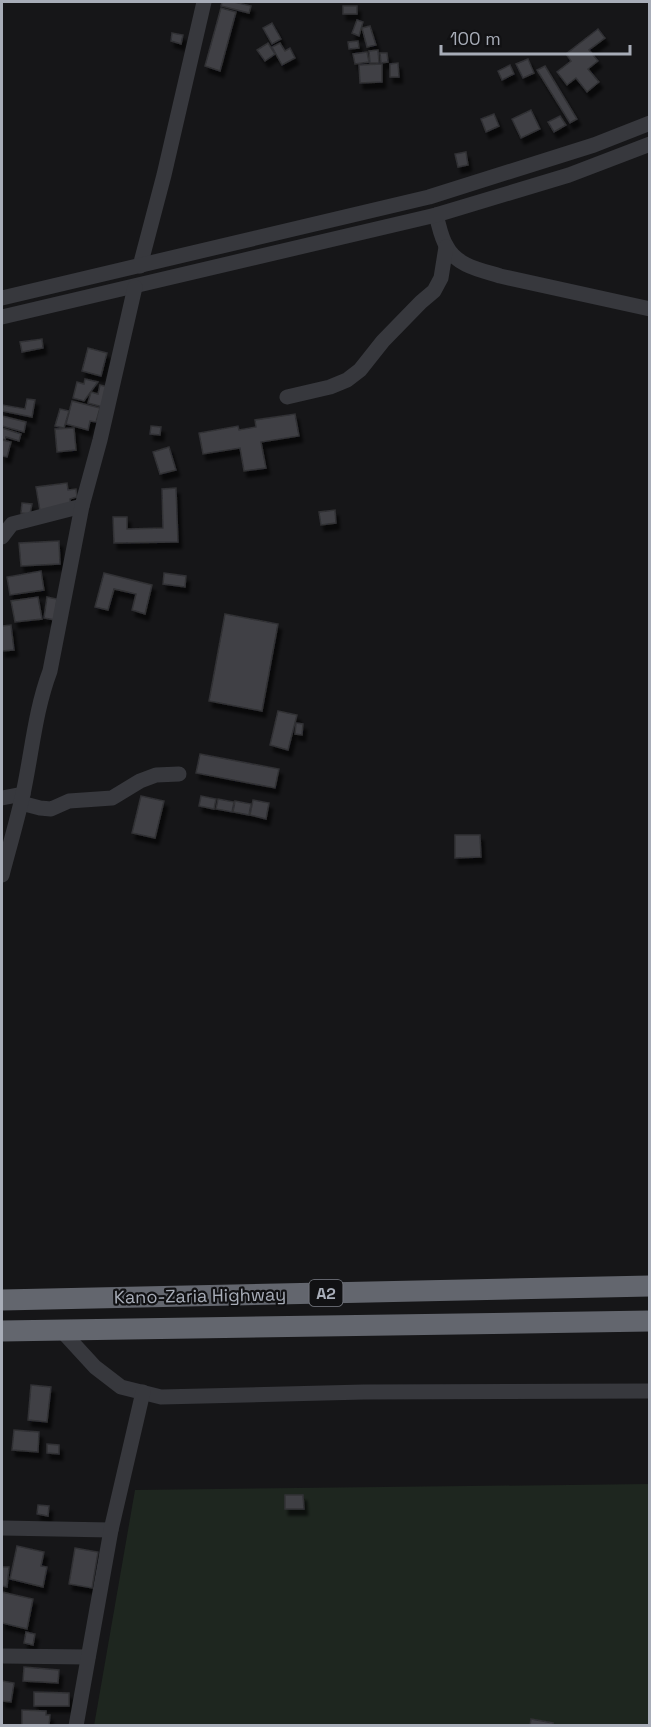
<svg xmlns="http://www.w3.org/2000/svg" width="651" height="1727" font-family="'Space Grotesk',sans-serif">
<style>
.green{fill:#1e261f}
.building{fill:#404145;stroke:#303034;stroke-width:1.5;filter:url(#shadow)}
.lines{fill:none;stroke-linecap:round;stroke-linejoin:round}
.minor{stroke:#37383d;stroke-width:15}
.highway{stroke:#63666e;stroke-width:21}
.labels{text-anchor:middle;stroke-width:4.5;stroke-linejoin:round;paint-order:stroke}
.shield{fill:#111113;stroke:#7b7e86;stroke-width:1.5}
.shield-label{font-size:16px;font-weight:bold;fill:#a8adb8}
.street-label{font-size:18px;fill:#a8adb8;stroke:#111113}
</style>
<defs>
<filter id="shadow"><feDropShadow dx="3.5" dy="6" stdDeviation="1.5" flood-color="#0009"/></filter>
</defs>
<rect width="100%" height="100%" fill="#161618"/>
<!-- green -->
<polygon class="green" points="649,1484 649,1725 94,1726 135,1490"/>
<!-- building -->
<g class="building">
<polygon points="222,2 234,2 251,6 249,13 221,6"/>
<rect x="343" y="6" width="14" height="8"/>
<polygon points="221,8 236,12 220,71 205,66"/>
<polygon points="357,20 363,22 359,36 352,33"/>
<polygon points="272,23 281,39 272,44 263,28"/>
<polygon points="370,26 376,45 367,47 362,28"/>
<polygon points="598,29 605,38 589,50 598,61 588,69 599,82 587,92 576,78 567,85 557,72 571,61 566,54"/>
<polygon points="172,33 183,35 181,44 171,41"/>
<polygon points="358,41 359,48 349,49 348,42"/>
<polygon points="268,43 275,54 265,61 257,50"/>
<polygon points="280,43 285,51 290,48 295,58 282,65 272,47"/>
<polygon points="378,50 379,63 370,63 369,51"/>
<polygon points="367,52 369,62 355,64 353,54"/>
<polygon points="380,53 387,53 388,62 381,63"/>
<polygon points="528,59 534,73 523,78 516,64"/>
<polygon points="398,63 399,77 390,77 390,64"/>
<polygon points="382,64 382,82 360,83 359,65"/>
<polygon points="510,65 514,74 502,80 498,71"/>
<polygon points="545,66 577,119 570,123 537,70"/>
<polygon points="531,110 540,129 521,138 512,119"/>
<polygon points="494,114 499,126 486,132 481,119"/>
<polygon points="560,116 566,125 554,132 548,122"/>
<polygon points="466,152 468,165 458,167 455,154"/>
<polygon points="42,339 43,348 22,352 20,342"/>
<polygon points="88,348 107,353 101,376 82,371"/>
<polygon points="85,379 98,382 84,401 73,398 77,382 84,384"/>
<polygon points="100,385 108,387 103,407 88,403 91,392 98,394"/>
<polygon points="27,399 35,400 32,417 2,411 3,405 25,409"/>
<polygon points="72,401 100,408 96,422 90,421 88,430 66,424"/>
<polygon points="60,409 69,411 64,428 55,426"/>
<polygon points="295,414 299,436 261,442 266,468 244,471 240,448 203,454 199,433 238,426 239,430 256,427 255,420"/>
<polygon points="2,416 26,422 24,432 2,426"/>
<polygon points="151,426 161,427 160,435 150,434"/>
<polygon points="2,428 21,434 19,441 6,437 5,440 2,439"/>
<polygon points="74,428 76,450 57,452 55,429"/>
<polygon points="2,440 11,442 7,457 2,456"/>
<polygon points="169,447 176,470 160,474 153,452"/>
<polygon points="67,483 68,490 76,489 77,497 70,499 71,506 40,511 36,487"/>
<polygon points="176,488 178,542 114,543 113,517 127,517 127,529 163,528 162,489"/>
<polygon points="22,503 32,504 30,514 21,513"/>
<polygon points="335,510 336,523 321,525 319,512"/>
<polygon points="59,541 60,564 21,566 19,543"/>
<polygon points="41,571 44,590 10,595 7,577"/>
<polygon points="104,573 152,585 145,614 132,610 136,594 114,589 108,610 95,607"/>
<polygon points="164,573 186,576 185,587 163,584"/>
<polygon points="38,597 42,619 15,622 11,601"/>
<polygon points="47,597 57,599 55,620 44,618"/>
<polygon points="225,614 278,624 262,711 209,701"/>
<polygon points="11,625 14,650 2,651 2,626"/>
<polygon points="278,711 297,715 288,750 270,745"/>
<polygon points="296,723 303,724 302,735 295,734"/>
<polygon points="200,754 279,769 275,788 196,773"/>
<polygon points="141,796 164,801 155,838 132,833"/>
<polygon points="201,796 216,799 214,809 199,806"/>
<polygon points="218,799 234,802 232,812 216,809"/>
<polygon points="253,800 269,803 266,819 250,815"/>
<polygon points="235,801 251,804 249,815 233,812"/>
<polygon points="455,835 480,835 481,857 455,858"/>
<polygon points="31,1385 51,1387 47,1422 28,1420"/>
<polygon points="14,1430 39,1432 38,1452 12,1450"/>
<polygon points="47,1444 59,1445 59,1454 47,1453"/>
<polygon points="285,1495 303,1495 304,1509 285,1509"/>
<polygon points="38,1505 49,1506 48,1516 37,1514"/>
<polygon points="17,1546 44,1552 41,1566 47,1567 43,1587 10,1579"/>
<polygon points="75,1548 98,1552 92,1588 69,1584"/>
<polygon points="2,1567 9,1567 7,1587 2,1586"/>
<polygon points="2,1592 33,1599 27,1629 2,1623"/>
<polygon points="26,1632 35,1634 33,1645 24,1643"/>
<polygon points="24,1667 59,1670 58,1683 23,1681"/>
<polygon points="2,1681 14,1683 11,1702 2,1701"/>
<polygon points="34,1692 69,1693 69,1706 34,1706"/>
<polygon points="22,1710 46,1711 46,1715 50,1715 49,1726 22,1726"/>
<polygon points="531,1719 553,1723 553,1726 530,1726"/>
</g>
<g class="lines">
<!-- minor -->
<g class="minor">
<path d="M436,215c3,10 5,23 11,32 10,19 34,23 53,29l150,33"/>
<polyline points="140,266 164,175 204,2"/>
<polyline points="2,298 429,197 594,145 650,123"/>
<polyline points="2,317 436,215 569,175 650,144"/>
<polyline points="287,397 330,387 347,380 360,370 383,341 421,302 434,291 441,278 446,247"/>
<polyline points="2,537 12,524 82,506"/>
<polyline points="2,798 23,794"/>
<polyline points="21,803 40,808 51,809 69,801 112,798 140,781 156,775 179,774"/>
<path d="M2,875c7,-27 15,-54 21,-81 9,-42 12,-83 27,-123l32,-165 18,-66 35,-153"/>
<polyline points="61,1330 95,1367 121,1387 161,1397 364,1392 650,1391"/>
<polyline points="2,1528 111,1530"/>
<polyline points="2,1656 88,1657"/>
<polyline points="76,1726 111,1530 143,1392"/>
</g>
<!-- highway -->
<g class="highway">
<polyline points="2,1300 650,1286"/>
<polyline points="2,1331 650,1321"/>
</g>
</g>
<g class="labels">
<!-- shield labels -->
<rect class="shield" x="309.5" y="1280" width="33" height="26" rx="4.5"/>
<g class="shield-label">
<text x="326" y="1299">A2</text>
</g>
<!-- street labels -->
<g class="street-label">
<text transform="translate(200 1296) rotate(-1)" y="6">Kano-Zaria Highway</text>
</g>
</g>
<!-- border -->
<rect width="651" height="1727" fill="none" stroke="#a8adb8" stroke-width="6"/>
<!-- scale -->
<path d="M441 45v9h189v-9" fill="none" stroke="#a8adb8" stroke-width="3"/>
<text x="450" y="45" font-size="18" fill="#a8adb8" stroke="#111113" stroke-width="4.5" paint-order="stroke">100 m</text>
</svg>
